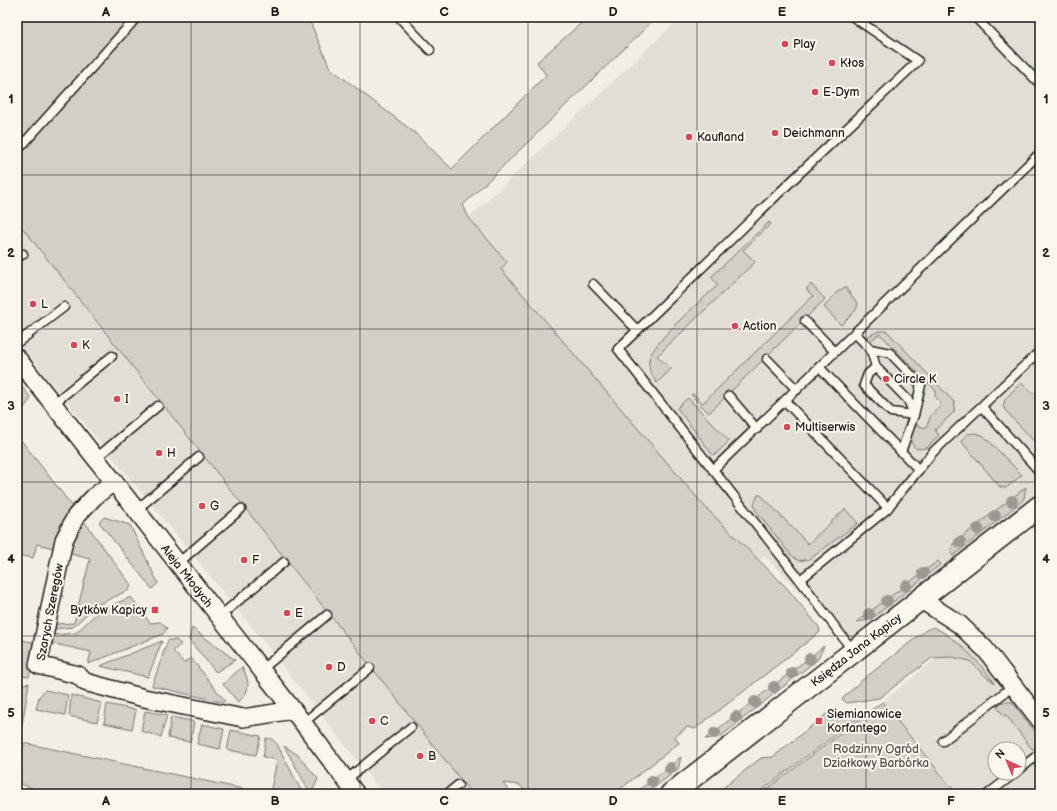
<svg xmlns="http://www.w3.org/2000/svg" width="1057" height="811" font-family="'Balsamiq Sans',sans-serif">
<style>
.built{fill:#e2ded5;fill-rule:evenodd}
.green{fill:#d2cfc6;stroke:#777671}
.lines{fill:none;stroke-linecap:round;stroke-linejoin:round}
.service-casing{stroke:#1c1c1c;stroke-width:11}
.minor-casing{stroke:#1c1c1c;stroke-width:20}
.tertiary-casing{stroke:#1c1c1c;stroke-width:24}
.service{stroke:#fbf7ec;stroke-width:8}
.minor{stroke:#fbf7ec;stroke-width:17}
.tertiary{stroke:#fbf7ec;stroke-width:21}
.tree{fill:#9b9892}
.grid{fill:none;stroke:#1c1c1c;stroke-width:1;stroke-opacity:0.55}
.poi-dot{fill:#d1495b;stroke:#fbf7ec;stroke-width:1.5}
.labels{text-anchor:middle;stroke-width:4;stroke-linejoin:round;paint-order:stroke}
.poi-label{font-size:12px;fill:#1c1c1c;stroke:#fbf7ec;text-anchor:start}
.street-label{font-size:12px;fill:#1c1c1c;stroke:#fbf7ec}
.park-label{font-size:12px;fill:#53524f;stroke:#fbf7ec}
.neatline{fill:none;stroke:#1c1c1c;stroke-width:1.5}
.grid-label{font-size:13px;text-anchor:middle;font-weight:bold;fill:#1c1c1c}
</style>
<rect width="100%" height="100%" fill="#f2eee4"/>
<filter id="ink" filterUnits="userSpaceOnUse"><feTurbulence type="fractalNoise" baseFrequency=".025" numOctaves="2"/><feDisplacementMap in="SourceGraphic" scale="8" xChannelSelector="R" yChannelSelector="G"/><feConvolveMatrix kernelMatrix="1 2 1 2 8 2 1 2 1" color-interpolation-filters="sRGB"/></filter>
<g filter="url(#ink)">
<!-- built -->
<g class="built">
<polygon points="681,17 1040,17 1040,497 850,643 764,556 632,659 386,399 507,263 469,218"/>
<polygon points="17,221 332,619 472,794 383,794 265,643 17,341"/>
<path d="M968,632l72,96v66h-81l-77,-92zM995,749h24v24h-24z"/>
</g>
<!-- green -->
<g class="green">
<polygon points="17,17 308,17 330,68 415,133 452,169 546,75 537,62 588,17 657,17 463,205 469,218 507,262 501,269 706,508 786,587 819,627 820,632 695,729 687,727 675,737 679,743 614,794 527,794 520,785 503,783 511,794 472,794 17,221"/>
<path d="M769,222l2,2 -28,26 12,12 -98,94 14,13 -14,14c-5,-7 -9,-14 -8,-23 3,-18 54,-61 69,-75l-7,-8z"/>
<polygon points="811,284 825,299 709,413 691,395 693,394 703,403 813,296 806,289"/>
<polygon points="845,287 858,304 856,310 841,325 824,307 836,293"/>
<path d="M878,331h9l68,72 -1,9 -19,18 4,5 -12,13 -10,1c-10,-7 -5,-15 -1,-24l10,3 5,-13 9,-8v-5l-5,-6 1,-5 -54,-55 -3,-2 -10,8 -6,-3z"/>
<polygon points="17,381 31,398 17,418"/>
<polygon points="1021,383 1034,394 1040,388 1040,448 1005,410 1003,405 1006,398"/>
<polygon points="688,398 729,441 715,455 712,454 677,408"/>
<polygon points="974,433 983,435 1022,475 1006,488 1000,487 961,441 967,434"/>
<path d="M17,435l56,72c-12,11 -13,26 -16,42l-20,-5 -4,14 -16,-3z"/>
<polygon points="1026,487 1024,498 1021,502 953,556 951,553 953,544"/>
<polygon points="758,495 761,495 808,544 845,509 858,523 810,559 799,561 791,555 756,511 754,504"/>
<polygon points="81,517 131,585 129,590 95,606 73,627 53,629 55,624 74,623 90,559 71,554 68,549"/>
<polygon points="104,517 130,525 158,583 152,589 99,522"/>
<polygon points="938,561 941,564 870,620 856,622"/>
<polygon points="131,597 150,623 160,622 167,628 163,634 88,664 91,652 50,643 53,635 76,633 99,611"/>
<path d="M934,627c25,13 44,34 61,56l-10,-7 -15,-15 -18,-4 -20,1 -53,40 -32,5 -5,-4 19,-18 65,-51z"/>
<polygon points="192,628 235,660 216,672 215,671 189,640"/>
<polygon points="17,639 37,643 29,677 17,675"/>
<polygon points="168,640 176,640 181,644 173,651 184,663 191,658 225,701 222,702 152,686"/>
<polygon points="162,641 148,677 100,666"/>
<polygon points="824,646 818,659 720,737 705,739"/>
<path d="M242,667c8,14 9,25 -4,35l-15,-18z"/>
<polygon points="29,683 17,755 17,686"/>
<polygon points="45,690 68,695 65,715 36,709 39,697"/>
<polygon points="71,695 102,703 97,722 69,716"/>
<polygon points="882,702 957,794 761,794 766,790"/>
<polygon points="1002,702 1012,702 1040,738 1039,748 1032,749 1006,715 1004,716 997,707"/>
<polygon points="107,704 136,710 132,729 104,723"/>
<polygon points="145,711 167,715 161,737 141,731"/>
<polygon points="860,711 864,713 757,794 715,794 761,758 773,757 829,712"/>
<polygon points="171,717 192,721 194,723 190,742 168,738"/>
<polygon points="202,724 224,729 220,749 197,744"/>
<polygon points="231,730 261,736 256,755 227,750"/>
<polygon points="266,738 272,739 277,744 303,794 270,794 277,760 263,757"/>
<polygon points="24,743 267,794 49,794 18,783"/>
<polygon points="284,746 298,755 318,779 311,794"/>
<polygon points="681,757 678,769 646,794 634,794"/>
</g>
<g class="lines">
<!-- service casing -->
<g class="service-casing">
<g id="service">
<polyline points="399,17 430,50"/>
<polyline points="975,17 1040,84"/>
<polyline points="17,151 137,17"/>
<polyline points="17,258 23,254"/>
<polyline points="593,284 637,330"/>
<polyline points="805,321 835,352"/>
<polyline points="855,333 871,350 876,367 908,400 914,415 901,452"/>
<polyline points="17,343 64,307"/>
<polyline points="870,349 890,353 921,385 914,415 891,412 864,385 868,374 876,367"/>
<polyline points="767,359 797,390"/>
<polyline points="819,367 919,470"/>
<polyline points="729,396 757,429"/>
<polyline points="785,401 888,508"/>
<polyline points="53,404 112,356"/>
<polyline points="982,407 1040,472"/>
<polyline points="95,459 158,406"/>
<polyline points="713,470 1040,153"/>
<polyline points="135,511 199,457"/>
<polyline points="177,564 241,509"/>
<polyline points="800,580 618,349 780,192 918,61 853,17"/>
<polyline points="219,617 284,562"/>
<polyline points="853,651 800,580 886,510 933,452 1040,351"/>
<polyline points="261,670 327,615"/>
<polyline points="303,723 370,668"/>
<polyline points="943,741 1013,686"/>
<polyline points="1019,770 1040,753"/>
<polyline points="346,780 411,727"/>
<polyline points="447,794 458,785"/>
<polyline points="988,794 1015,773"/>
</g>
</g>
<!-- minor casing -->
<g class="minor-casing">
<g id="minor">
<polyline points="17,358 303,723 356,794"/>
<polyline points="113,482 94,497 76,516 64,540 38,665 78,675 85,682 144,698 243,718 293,710"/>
<polyline points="920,599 959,624 985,649 1040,720"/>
</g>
</g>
<!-- tertiary casing -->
<g class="tertiary-casing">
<polyline id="tertiary" points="671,794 1040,506"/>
</g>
<!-- service -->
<use href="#service" class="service"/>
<!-- minor -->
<use href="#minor" class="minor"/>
<!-- tertiary -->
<use href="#tertiary" class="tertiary"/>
</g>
<!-- trees -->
<g class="tree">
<circle cx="1012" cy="501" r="6"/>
<circle cx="995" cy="516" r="6"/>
<circle cx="978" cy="529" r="6"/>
<circle cx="960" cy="542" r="6"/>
<circle cx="923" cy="573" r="6"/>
<circle cx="906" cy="586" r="6"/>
<circle cx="887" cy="601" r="6"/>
<circle cx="869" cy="614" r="6"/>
<circle cx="810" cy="659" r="6"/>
<circle cx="792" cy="673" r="6"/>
<circle cx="774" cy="687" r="6"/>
<circle cx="755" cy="702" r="6"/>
<circle cx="736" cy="717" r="6"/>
<circle cx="715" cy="733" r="6"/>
<circle cx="670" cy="768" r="6"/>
<circle cx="652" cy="781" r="6"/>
</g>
</g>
<!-- grid -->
<path class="grid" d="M191,17v777M360,17v777M528,17v777M697,17v777M866,17v777M17,175h1023M17,329h1023M17,482h1023M17,636h1023"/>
<!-- markers -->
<g class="poi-dot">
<circle cx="785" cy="44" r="4"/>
<circle cx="832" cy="63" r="4"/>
<circle cx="815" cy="92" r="4"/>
<circle cx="775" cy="133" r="4"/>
<circle cx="689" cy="137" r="4"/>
<circle cx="33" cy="304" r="4"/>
<circle cx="735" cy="326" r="4"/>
<circle cx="74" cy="345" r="4"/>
<circle cx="886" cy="379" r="4"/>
<circle cx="117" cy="399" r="4"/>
<circle cx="787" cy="427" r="4"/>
<circle cx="159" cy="453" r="4"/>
<circle cx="202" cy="506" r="4"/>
<circle cx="244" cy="560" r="4"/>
<rect x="151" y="606" width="8" height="8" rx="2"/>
<circle cx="287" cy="613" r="4"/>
<circle cx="329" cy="667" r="4"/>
<circle cx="372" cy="721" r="4"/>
<rect x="815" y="717" width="8" height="8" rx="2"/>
<circle cx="420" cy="756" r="4"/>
</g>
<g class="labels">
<!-- poi labels -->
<g class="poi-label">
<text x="793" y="48">Play</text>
<text x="840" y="67">Kłos</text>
<text x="823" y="96">E-Dym</text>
<text x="783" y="137">Deichmann</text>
<text x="697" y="141">Kaufland</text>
<text x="41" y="308">L</text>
<text x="743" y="330">Action</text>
<text x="82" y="349">K</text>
<text x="894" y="383">Circle K</text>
<text x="125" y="403">I</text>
<text x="795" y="431">Multiserwis</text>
<text x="167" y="457">H</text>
<text x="210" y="510">G</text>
<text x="252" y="564">F</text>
<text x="147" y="614" text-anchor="end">Bytków Kapicy</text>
<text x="295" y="617">E</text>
<text x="337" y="671">D</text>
<text x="827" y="718">Siemianowice<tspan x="827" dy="14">Korfantego</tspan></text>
<text x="380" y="725">C</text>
<text x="428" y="760">B</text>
</g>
<!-- street labels -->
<g class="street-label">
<text transform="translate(187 576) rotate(52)" y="4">Aleja Młodych</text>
<text transform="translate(50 612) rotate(-79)" y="4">Szarych Szeregów</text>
<text transform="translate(856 650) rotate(-38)" y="4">Księdza Jana Kapicy</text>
</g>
<!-- park labels -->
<g class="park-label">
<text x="876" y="753">Rodzinny Ogród<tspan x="876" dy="14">Działkowy Barbórka</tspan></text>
</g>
</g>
<!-- margin -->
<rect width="1057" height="811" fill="none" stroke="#fbf7ec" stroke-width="44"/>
<!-- north arrow -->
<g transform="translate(1007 761) rotate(316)"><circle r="19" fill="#fbf7ec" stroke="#a29f99"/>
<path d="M0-3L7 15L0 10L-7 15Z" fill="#d1495b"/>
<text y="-6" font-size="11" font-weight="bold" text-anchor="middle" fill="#1c1c1c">N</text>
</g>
<rect x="22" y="22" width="1013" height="767" class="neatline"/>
<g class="grid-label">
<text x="106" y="16">A</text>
<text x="275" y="16">B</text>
<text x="444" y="16">C</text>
<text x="613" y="16">D</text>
<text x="782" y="16">E</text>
<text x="951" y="16">F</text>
<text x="11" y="103">1</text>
<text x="1046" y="103">1</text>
<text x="11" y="257">2</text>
<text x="1046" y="257">2</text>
<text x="11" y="410">3</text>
<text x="1046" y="410">3</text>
<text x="11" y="563">4</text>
<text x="1046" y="563">4</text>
<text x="11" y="717">5</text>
<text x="1046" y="717">5</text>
<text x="106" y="805">A</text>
<text x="275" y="805">B</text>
<text x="444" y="805">C</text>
<text x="613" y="805">D</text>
<text x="782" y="805">E</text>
<text x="951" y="805">F</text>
</g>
</svg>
